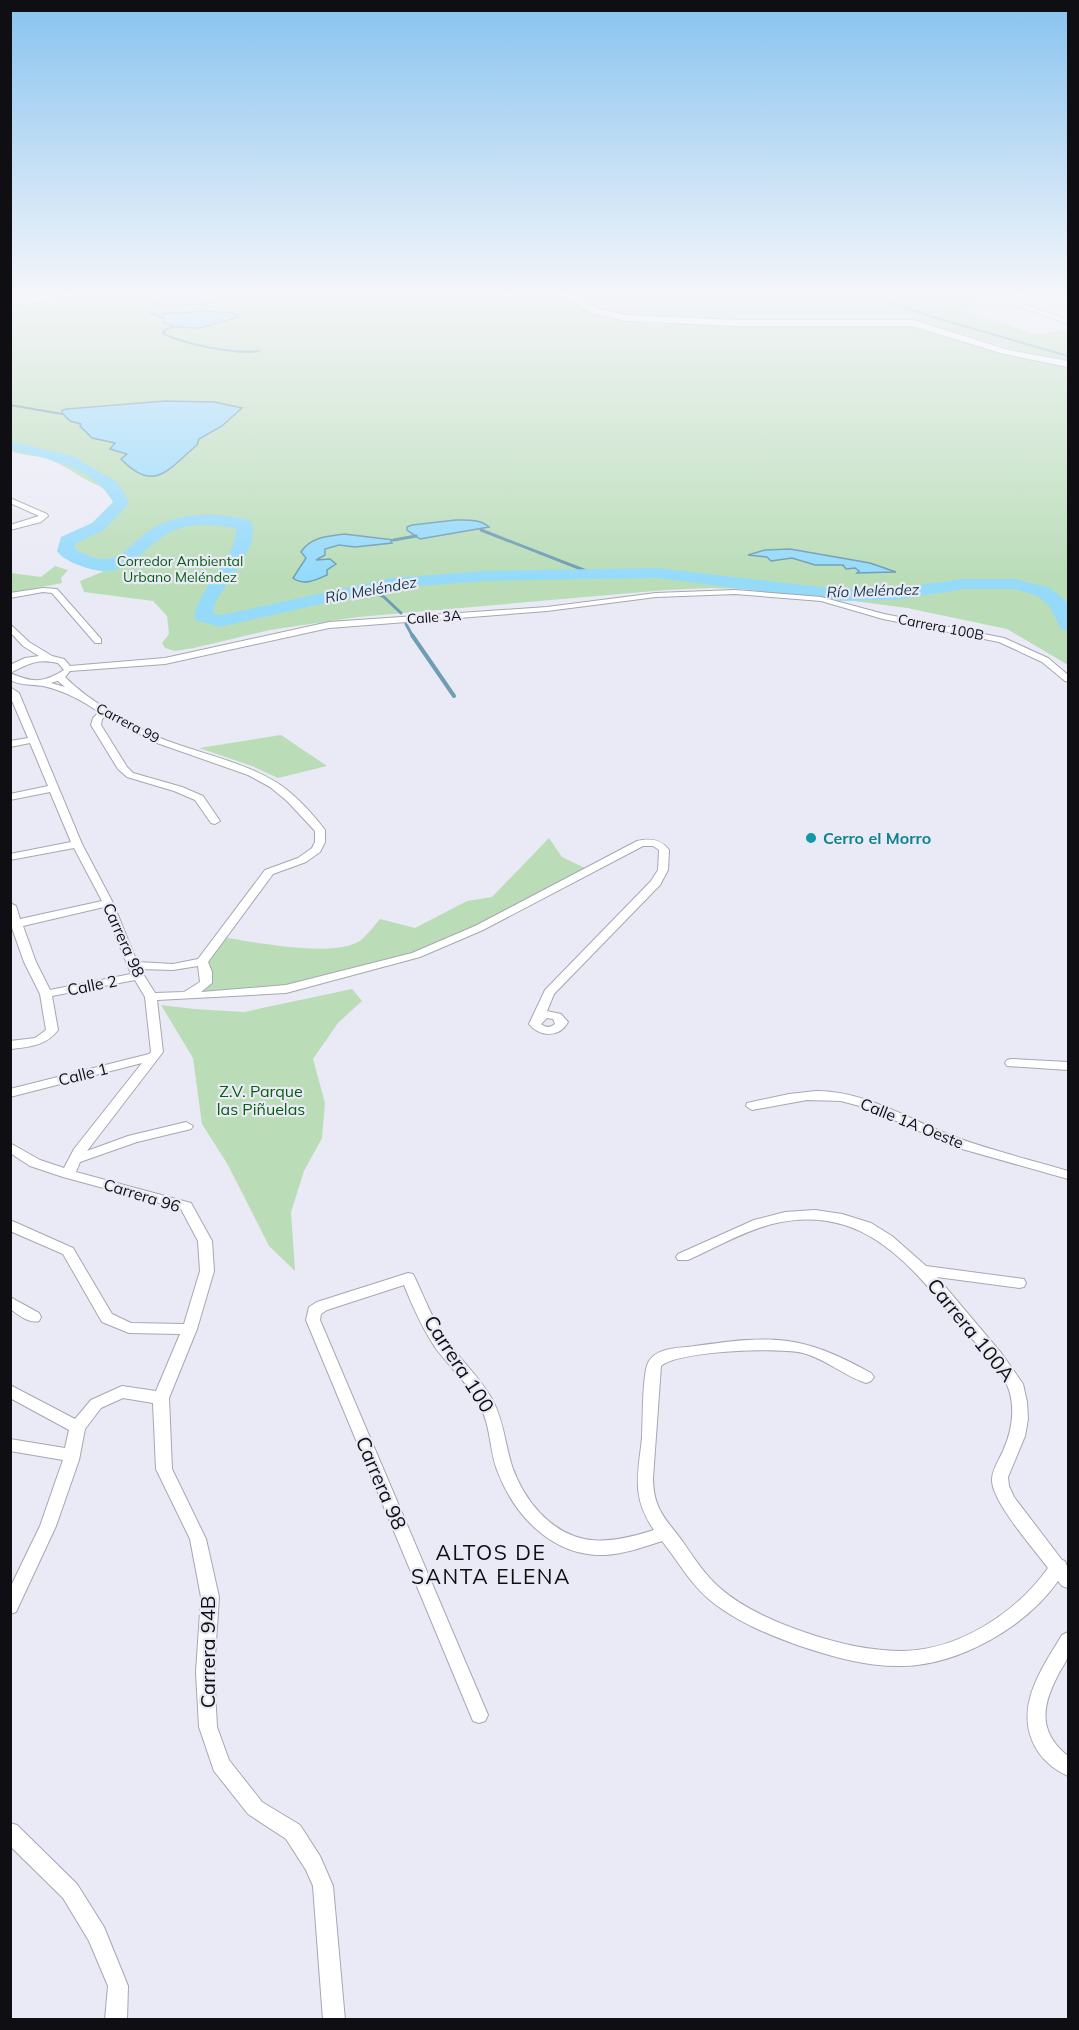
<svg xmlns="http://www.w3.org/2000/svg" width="1079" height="2030" font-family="Mulish,sans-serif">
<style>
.green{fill:#baddb8}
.water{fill:#96dafa;stroke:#6e9db5;stroke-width:1.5}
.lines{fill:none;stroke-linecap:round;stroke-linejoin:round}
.stream-far2{stroke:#6e9db5;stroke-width:2}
.stream-far1{stroke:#6e9db5;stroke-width:3}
.stream{stroke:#6e9db5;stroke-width:4}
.river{fill:#96dafa;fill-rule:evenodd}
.street-casing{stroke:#a6a7b2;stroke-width:2}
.secondary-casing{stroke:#a6a7b2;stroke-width:2}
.street{fill:#fff;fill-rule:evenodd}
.secondary{fill:#fff;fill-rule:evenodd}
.culture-dot{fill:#0f9aa8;stroke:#e9eaf5;stroke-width:2}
.labels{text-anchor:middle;stroke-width:4.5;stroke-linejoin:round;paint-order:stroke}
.far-park-label{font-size:14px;fill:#075d11;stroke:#e9eaf5}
.far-street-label{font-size:14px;fill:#0f0f13;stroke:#e9eaf5}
.far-water-label{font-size:15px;font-style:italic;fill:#143b4c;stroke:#e9eaf5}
.culture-label{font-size:16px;font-weight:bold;fill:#0d838f;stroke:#e9eaf5;text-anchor:start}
.street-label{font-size:16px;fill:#0f0f13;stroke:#e9eaf5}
.park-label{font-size:16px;fill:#075d11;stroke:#e9eaf5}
.near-street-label{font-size:20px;fill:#0f0f13;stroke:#e9eaf5}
.near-neighbourhood-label{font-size:21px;letter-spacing:1.5px;fill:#0f0f13;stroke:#e9eaf5}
</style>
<rect width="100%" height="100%" fill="#e9eaf5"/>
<!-- green -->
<g class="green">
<path d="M92,292h887l17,6 -32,12 69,24 35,-4v31l-55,-12 -87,-26 -3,2 95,30 50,9v301l-61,-36 -100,-21 -138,-18 -58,-2 -45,2 -308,27 -88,13 -76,18 -19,3 -10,-3 -3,-5 7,-9 -2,-18 -14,-15 -69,-9 -4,-11 22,-9 4,-5 -19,-2 -21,-14 1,-10c26,-9 37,-16 54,-39l-7,-12c-24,-3 -43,-23 -66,-31 -12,-4 -25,-3 -37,-8v-147z"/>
<polygon points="55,566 68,570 61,578 62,583 11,593 11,573 41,577"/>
<polygon points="281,735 327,766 278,778 252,766 199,748"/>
<path d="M549,838l13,19 25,12 -109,58 -59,24 -49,16 -84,21 -95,6 15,-10 -3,-22 19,-25c31,5 114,22 139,3 7,-6 13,-14 19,-21l35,9 52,-27 25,-4z"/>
<polygon points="352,989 362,1001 338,1023 313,1059 325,1103 322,1138 304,1171 291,1212 295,1271 269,1246 228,1165 202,1124 193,1058 161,1005 194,1009 244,1012"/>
</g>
<!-- water -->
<g class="water">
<path d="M247,292l5,2 -22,5 -11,-1 3,4c-11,2 -58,6 -68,1 -3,-1 -4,-3 -7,-5v-4l-7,-1z"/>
<path d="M207,311l26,2 6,4 -39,11 -24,-1 -11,3 -1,4c26,11 67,19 96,17 -23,5 -76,-7 -97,-17v-3l10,-5 -10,-3 2,-3 -3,-6z"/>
<path d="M165,401l49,1 28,6 -20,18 -23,13 -2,6c-29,24 -42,49 -76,14l6,-5 -17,-5 5,-6 -23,-5 -12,-12 1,-2 -11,-3 -8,-8v-3l5,-1z"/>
<path d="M456,520c12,0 24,-1 33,7l-69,12 -13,-9v-3l5,-2z"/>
<path d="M344,534l50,6 -3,1 1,2 -37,4 -16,-2 -14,4v6l-9,5 14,-1 6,5 -9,6v5c-11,5 -24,11 -34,3l13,-20 -5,-6c9,-15 27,-16 43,-18z"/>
<polygon points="790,549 870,563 896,572 857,573 859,571 855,568 846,569 843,565 815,565 792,558 771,561 767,557 748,555 765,550"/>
</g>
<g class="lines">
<!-- stream-far2 -->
<g class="stream-far2">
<polyline points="668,292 680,298 725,301 786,294 841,293 872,296 933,317 1068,356"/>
<polyline points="151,313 163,318"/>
<polyline points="10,405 62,414"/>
</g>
<!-- stream-far1 -->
<g class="stream-far1">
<polyline points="481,530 594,574"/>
<polyline points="394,540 416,536"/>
<polyline points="367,589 384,597 401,613"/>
<polyline points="406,624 413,637"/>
</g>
<!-- stream -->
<polyline class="stream" points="412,635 454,696"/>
<!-- river -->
<path class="river" d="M10,441l63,15 45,27 11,19 -2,4 -23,24 -29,14v5c49,28 50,-10 88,-26 27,-11 59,-9 87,-3 14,24 -25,62 -35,83l-2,10 8,2 171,-37 93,-7 172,-3 180,21 59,-1 67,-9h52l35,9 14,11 4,8v24l-7,-2 -12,-23 -11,-10 -24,-7h-51l-67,11 -59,1 -180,-23 -172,3 -93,7 -172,39 -24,-7 -2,-4c7,-32 42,-55 42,-88 -20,-3 -42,-6 -61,2 -34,14 -45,55 -94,36 -9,-3 -19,-8 -24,-15l4,-14 31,-14 21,-21c-19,-35 -67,-44 -103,-52z"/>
<!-- street casing -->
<g class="street-casing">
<g id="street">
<polygon points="980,292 988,292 1068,320 1068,324"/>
<polygon points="10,498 47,514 48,516 41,522 10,530 10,525 39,516 10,503"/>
<polygon points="43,588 57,589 101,639 101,643 95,643 52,593 43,592 10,598 10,593"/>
<path d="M735,590l86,7 63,17 120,24 44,20 20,17v7l-3,-1 -23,-19 -43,-20 -116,-23 -62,-18 -86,-7 -79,3 -109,14 -218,17 -164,36 -95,7 -5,6c25,25 67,49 100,63 37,14 78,22 111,42 19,12 36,31 49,48v12l-5,10 -14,10 -33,12 -65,88 4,10v11l-11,9 85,-7 126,-32 63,-27 162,-85c13,-3 24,-2 32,9l-1,20 -8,15 -106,109 -7,17 14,3 7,8c-8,16 -29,15 -39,2l16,-34 106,-109 7,-11 1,-20 -6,-4h-10l-160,84 -63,27 -134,36 -129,7 6,52 -76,99 41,-15 58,-14 7,4 -2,3 -54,13 -57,20 -4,10 115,31 21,38 2,30 -17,58 -28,69 3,71 34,70 13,58 -5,75 3,55 12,33 33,42 38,23 20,31 10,23 3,7 12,134h-22l-10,-134 -7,-16 -20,-31 -38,-25 -34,-43 -15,-44 -3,-55 5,-75 -11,-58 -34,-70 -3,-66 -30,-5 -22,10 -16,21 -6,31 -23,66 -40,86 -6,2v-26l30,-62 23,-66 -53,-9v-12l55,9 4,-18 -59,-32v-13l65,34 16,-19 31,-14 34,5 24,-57 -51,-1 -27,-11 -39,-68 -53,-23v-11l63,28 39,66 19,9 53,1 16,-53 -2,-30 -17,-32 -118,-32 -33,-11 -20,-13v-10l30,17 24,8 10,-19 68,-86 -132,34v-8l139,-35 2,-2 -6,-55 -10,-17 -83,16 6,34c-12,16 -29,17 -48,19v-8l25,-3 11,-8 -6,-36 -16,-32 -12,-34h-2v-25l6,3 4,13 82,-18 -28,-53 -64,12v-6l61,-12 -21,-50 -40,8v-6l38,-8 -18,-43 -20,4v-6l18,-3 -18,-42v-9l9,6 63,151 31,59 24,59 36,2 25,-5 67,-89 33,-12 14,-10 3,-6v-11l-28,-30 -17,-14 -22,-12 -91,-32 -51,-27 -4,3 -1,6 26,42 6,6 49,14 21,9 17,25 -5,3 -4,-1 -16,-23 -21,-9 -47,-14 -9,-8 -27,-44 2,-7 6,-6c-18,-12 -34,-21 -56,-26 -11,-2 -21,0 -33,-6v-7c23,10 33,10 54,-3l-6,-7c-22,-5 -29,1 -48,10l2,-9 13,-6 14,-2 -16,-10 -13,-14v-8l19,18 23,14 12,3 6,7 95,-8 164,-36 218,-15 109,-14zM57,681h1l7,6 -14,-4zM104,907l27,67 -81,16 -14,-28 -13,-36zM198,966l2,16 -16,10 -29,1 -15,-24 33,1zM547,1018l6,1 2,5c-5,4 -9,4 -14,0z"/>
<polygon points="1011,1059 1068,1062 1068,1070 1007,1066 1005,1063 1007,1060"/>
<path d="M816,1091c49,0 90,27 134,44 38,15 79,24 118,36v8l-113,-32 -88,-39 -26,-7 -34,-1 -55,10 -6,-4 1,-3 42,-9z"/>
<path d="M815,1210l27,4 29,9 21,13 34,30 98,13 2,4 -2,4 -5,1 -82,-11 65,77 21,30 4,18 1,17 -3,17 -17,41 1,9 5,11 48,63 3,1 3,8v19l-6,-2 -4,-5c-32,46 -99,84 -155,85 -35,1 -70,-9 -103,-20 -31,-11 -63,-24 -89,-45 -20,-16 -33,-40 -49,-60 -18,6 -38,13 -57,14 -52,2 -91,-39 -108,-85 -8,-22 -6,-45 -18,-66 -11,-20 -28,-36 -42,-54 -14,-20 -24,-43 -33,-65l-77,25 -6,4 -1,6 168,395 -3,6 -6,2 -6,-2 -167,-401 3,-13 8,-5 91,-29 5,1 2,4c10,21 18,43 31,61 15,22 35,39 47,62 11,21 12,43 19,65 6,18 16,34 28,47 35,36 70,31 114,17 -23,-33 -16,-55 -12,-92 1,-16 0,-67 7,-77 9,-14 31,-13 46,-15 78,-11 106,-12 176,27l3,4 -3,4 -5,2c-22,-7 -40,-24 -63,-30 -25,-6 -124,-2 -142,13l-8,112c0,31 13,41 30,64 11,16 22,33 37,46 24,21 55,34 84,44 31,11 66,19 99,19 56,-1 113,-38 145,-83 -14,-19 -56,-66 -56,-88 0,-10 7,-20 11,-29 8,-18 12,-38 7,-58 -6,-24 -41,-56 -57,-76 -48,-60 -96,-114 -181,-93 -30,8 -57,24 -84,36h-10l-2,-3 2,-3 76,-34 31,-8z"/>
<path d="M10,1297l29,16 2,4 -2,4c-10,3 -20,-6 -29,-12z"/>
<path d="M1068,1632c1,6 2,17 0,24 -2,7 -8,14 -11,21 -16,31 -18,56 11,79v20c-11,-5 -22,-13 -29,-23 -28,-41 1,-82 23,-118z"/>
<polygon points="10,1823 17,1825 77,1884 104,1927 128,1986 127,2020 105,2020 108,1986 89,1941 63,1898 10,1846"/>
</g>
</g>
<!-- secondary casing -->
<g class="secondary-casing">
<g id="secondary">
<polygon points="73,292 96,292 10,306 10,301"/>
<polygon points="555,292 566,292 599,309 626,315 737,320 913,320 1009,350 1068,361 1068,367 1004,354 912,326 737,326 626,321 593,313"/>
</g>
</g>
<!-- street -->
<use href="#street" class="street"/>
<!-- secondary -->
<use href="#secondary" class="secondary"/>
</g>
<!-- sky -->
<linearGradient id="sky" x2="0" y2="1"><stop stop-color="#87c3ef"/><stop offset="0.51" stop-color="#f5f6fa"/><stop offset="1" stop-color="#f5f6fa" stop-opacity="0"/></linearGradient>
<rect width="1079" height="577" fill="url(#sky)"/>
<!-- markers -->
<circle class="culture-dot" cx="811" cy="838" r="6"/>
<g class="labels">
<!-- far-park labels -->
<g class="far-park-label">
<text x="180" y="566">Corredor Ambiental<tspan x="180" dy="16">Urbano Meléndez</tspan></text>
</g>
<!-- far-street labels -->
<g class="far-street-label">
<text transform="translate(434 617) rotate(-4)" y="5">Calle 3A</text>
<text transform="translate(941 627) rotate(11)" y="5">Carrera 100B</text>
<text transform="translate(128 723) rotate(28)" y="5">Carrera 99</text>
</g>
<!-- far-water labels -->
<g class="far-water-label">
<text transform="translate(371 590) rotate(-10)" y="5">Río Meléndez</text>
<text transform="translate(873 591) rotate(-2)" y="5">Río Meléndez</text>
</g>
<!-- culture labels -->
<g class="culture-label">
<text x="823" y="844">Cerro el Morro</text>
</g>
<!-- street labels -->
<g class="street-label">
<text transform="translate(124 940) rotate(66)" y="6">Carrera 98</text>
<text transform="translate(92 985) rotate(-11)" y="6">Calle 2</text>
<text transform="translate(83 1074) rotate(-14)" y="6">Calle 1</text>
<text transform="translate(912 1123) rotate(22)" y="6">Calle 1A Oeste</text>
<text transform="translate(142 1195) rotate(17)" y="6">Carrera 96</text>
</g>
<!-- park labels -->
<g class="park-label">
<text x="261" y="1097">Z.V. Parque<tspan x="261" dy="18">las Piñuelas</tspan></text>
</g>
<!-- near-street labels -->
<g class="near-street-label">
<text transform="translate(971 1330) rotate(51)" y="7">Carrera 100A</text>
<text transform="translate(459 1364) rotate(57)" y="7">Carrera 100</text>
<text transform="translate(381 1483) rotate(67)" y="7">Carrera 98</text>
<text transform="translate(208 1652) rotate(-90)" y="7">Carrera 94B</text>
</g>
<!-- near-neighbourhood labels -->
<g class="near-neighbourhood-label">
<text x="491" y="1560">ALTOS DE<tspan x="491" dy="24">SANTA ELENA</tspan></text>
</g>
</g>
<!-- border -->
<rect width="1079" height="2030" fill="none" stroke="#0f0f13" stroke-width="24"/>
</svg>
